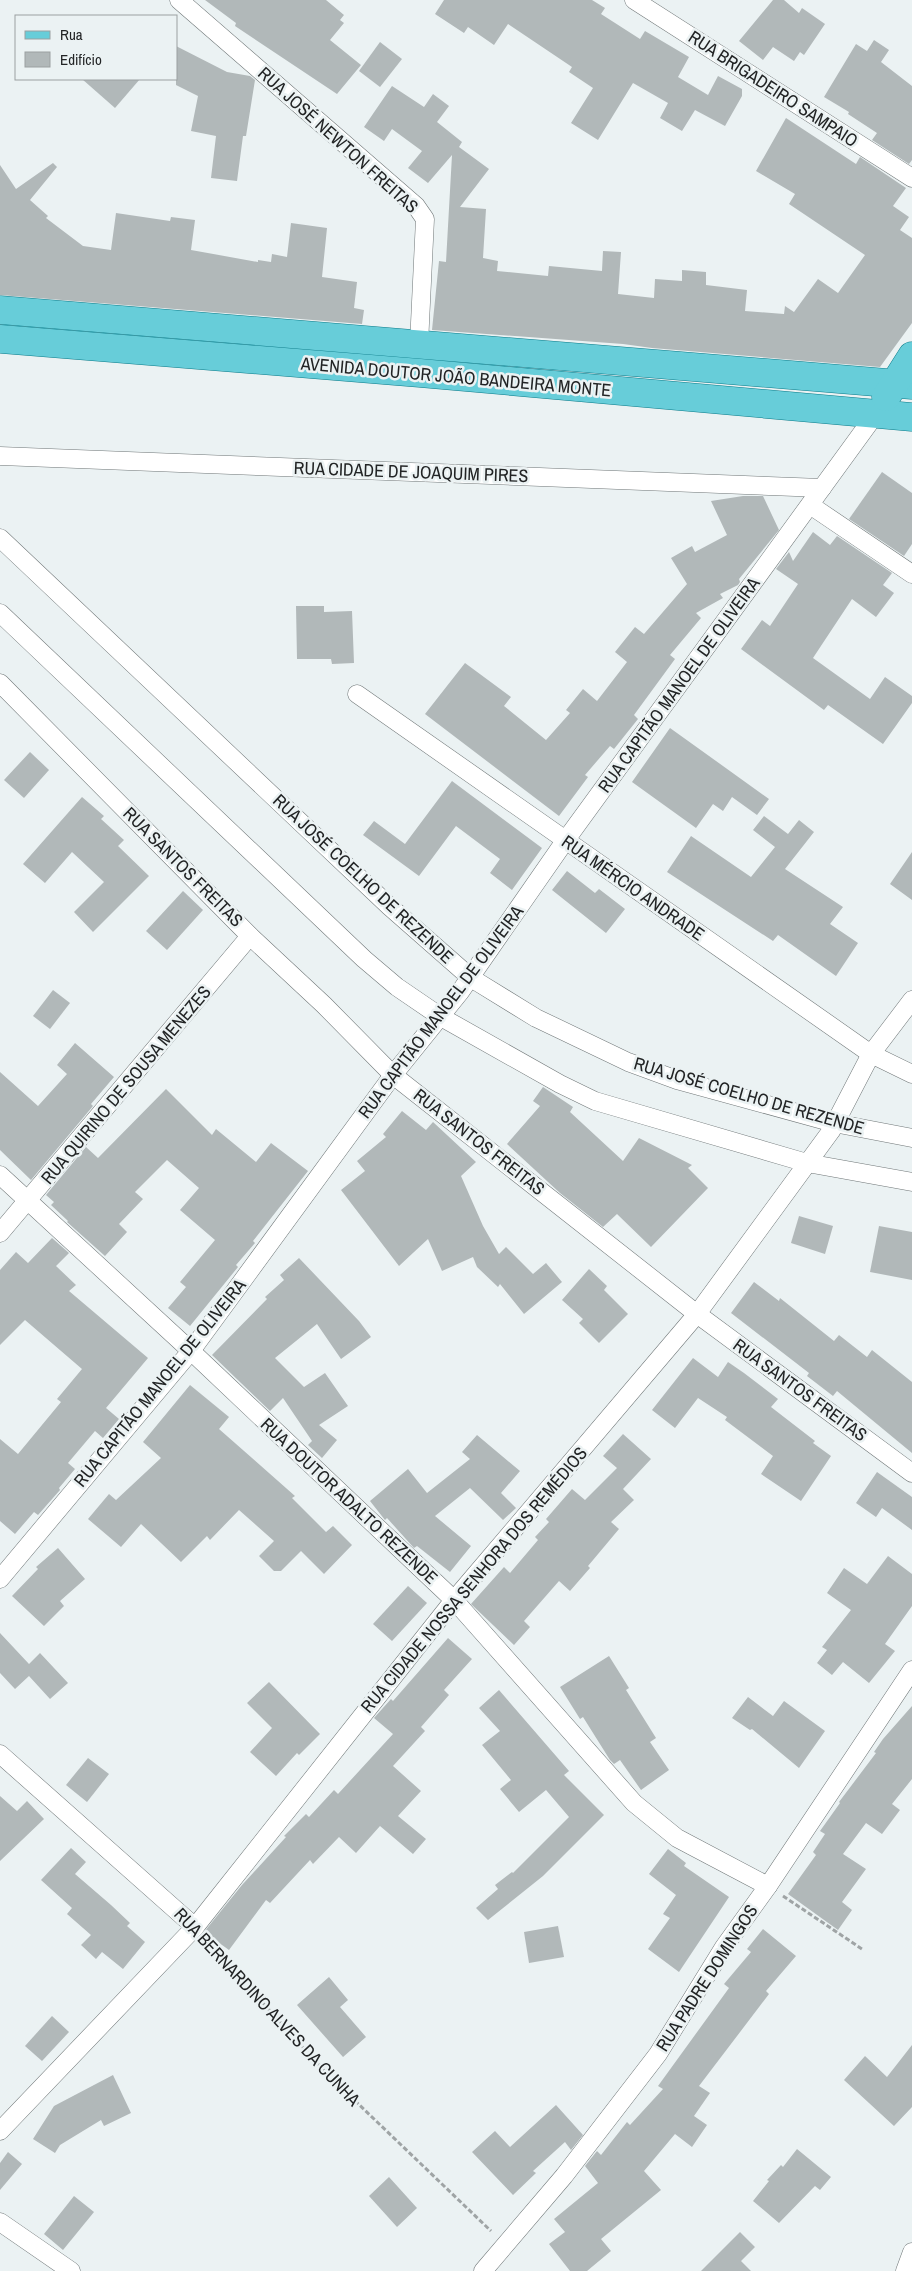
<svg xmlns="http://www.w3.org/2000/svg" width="912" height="2271" font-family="'Archivo Narrow',sans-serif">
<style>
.building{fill:#b1b8b9}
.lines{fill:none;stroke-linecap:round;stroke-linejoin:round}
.street-casing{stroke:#707778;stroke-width:19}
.primary-casing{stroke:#0d7c8a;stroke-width:29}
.path{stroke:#9fa4a5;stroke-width:3;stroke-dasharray:5 2.5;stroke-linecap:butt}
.street{stroke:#fff;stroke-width:18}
.primary{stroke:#67cdd9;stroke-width:28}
.labels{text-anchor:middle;stroke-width:5;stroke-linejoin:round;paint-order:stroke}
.street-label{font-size:18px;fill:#222425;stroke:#ebf2f3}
</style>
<rect width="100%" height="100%" fill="#ebf2f3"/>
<!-- building -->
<g class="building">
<polygon points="205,0 326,0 344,15 340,20 344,23 330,40 361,65 337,94 235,26 236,23"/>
<polygon points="444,0 592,0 605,8 601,14 640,39 645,31 689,57 678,77 708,95 718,76 742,89 742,96 725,126 695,110 682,131 660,118 668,103 633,83 598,140 571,123 593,88 569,72 572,67 508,24 494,45 468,27 464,33 435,14"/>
<polygon points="773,0 784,0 799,13 802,8 825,24 804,55 800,52 794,61 773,47 763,60 739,41"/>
<polygon points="874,40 889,50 881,62 912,86 912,160 909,164 872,140 877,133 848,114 849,112 824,97 856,44 867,51"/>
<polygon points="380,42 402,59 380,87 359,71"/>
<polygon points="176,46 227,72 250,76 255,80 246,136 243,136 237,181 211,178 216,136 191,131 198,96 176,85"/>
<polygon points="82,79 140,79 115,108"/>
<polygon points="392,86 424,107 433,94 449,106 437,122 462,142 459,147 489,169 460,207 486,209 483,258 498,261 497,271 548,276 549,266 602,271 603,251 621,252 618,294 654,298 655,279 682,281 682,270 706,272 706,285 747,290 745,311 784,314 785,306 794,312 818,279 838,293 865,255 789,204 795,194 756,171 786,118 856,164 860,157 906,188 893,206 909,217 900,230 912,238 912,323 880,367 652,348 623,344 432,330 439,261 446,262 452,155 428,183 408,168 422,151 392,129 384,141 364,127"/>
<polygon points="53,163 57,167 30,200 48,216 46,218 83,246 111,250 116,213 170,221 171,217 195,220 191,250 258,262 258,260 271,262 272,254 287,257 291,223 327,228 322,277 357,282 354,308 364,310 362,324 0,295 0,165 16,189"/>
<polygon points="882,472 912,493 912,544 904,556 849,519"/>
<polygon points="743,496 763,496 779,530 739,579 740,582 738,585 720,594 723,598 696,613 701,618 670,655 675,659 634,715 638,719 614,749 610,746 585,775 588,777 559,816 425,714 465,663 511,697 504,706 546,740 570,713 566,710 583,689 597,701 627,662 615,652 635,627 644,634 687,584 671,558 692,546 695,552 727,535 711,501"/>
<polygon points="813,532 830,545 837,536 892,573 883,585 894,593 876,617 852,599 813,658 870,699 885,677 912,696 912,703 883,744 828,705 824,710 741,649 762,620 770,626 798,584 776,569 789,552 793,561"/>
<polygon points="296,606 324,606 324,612 352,611 354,663 332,664 331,659 297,659"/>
<polygon points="670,728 769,799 757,815 732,797 723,811 713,804 696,828 632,782"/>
<polygon points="30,752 49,770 24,798 4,780"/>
<polygon points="452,781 542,848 512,890 490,873 500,859 456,826 419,876 363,835 374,821 405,844"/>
<polygon points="82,797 104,816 101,819 124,840 118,846 149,876 93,932 74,912 104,882 72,852 45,883 23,864"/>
<polygon points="764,816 788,834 799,820 814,832 785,869 843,907 830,924 858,943 836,976 778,935 773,941 667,872 691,836 751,877 775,847 753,830"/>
<polygon points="912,852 912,900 890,884"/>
<polygon points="567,871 595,893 599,889 625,909 606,933 552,890"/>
<polygon points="183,891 203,910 167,950 146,931"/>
<polygon points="53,990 70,1003 50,1029 33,1016"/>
<polygon points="75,1043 114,1077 91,1104 93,1106 31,1180 0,1150 0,1072 38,1106 67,1074 57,1065"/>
<polygon points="543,1087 573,1107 570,1112 623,1161 639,1138 692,1165 688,1168 708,1188 651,1247 617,1214 603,1227 560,1193 507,1144 540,1106 533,1101"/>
<polygon points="166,1089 212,1135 216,1129 256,1162 271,1143 308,1171 253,1241 255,1243 236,1265 238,1267 190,1326 168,1308 186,1287 180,1282 215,1240 180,1210 199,1188 167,1160 135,1192 143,1199 119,1224 127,1232 105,1256 67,1222 68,1221 51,1205 54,1202 46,1195 86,1147 98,1158"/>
<polygon points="402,1111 426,1130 433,1122 476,1162 461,1176 483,1226 499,1254 506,1247 533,1274 546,1263 562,1282 524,1314 500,1284 498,1287 477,1267 473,1257 442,1271 428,1239 399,1266 341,1190 365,1171 357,1161 386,1137 383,1134"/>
<polygon points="799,1216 833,1226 825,1254 791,1243"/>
<polygon points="879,1226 912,1232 912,1280 870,1272"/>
<polygon points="52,1238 69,1253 56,1266 76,1285 69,1291 148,1358 106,1408 119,1419 103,1438 95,1431 68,1463 75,1469 59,1488 60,1490 38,1515 34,1512 15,1534 0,1521 0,1439 18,1454 61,1402 57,1399 82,1369 25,1320 0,1345 0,1270 16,1252 28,1263"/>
<polygon points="299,1258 359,1321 371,1337 341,1359 317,1324 275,1358 304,1387 325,1373 348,1406 319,1425 337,1440 322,1458 308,1445 312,1441 283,1398 270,1411 212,1355 267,1299 265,1297 284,1280 280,1275"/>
<polygon points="589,1269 607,1286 604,1290 628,1314 599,1343 579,1323 583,1319 562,1300"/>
<polygon points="754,1282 779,1301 780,1298 834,1341 839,1335 867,1357 872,1350 912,1382 912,1453 837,1391 833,1396 807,1376 809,1373 731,1313"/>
<polygon points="693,1358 718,1377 728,1362 744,1373 778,1399 771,1407 815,1441 813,1443 831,1456 801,1501 761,1474 773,1456 725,1420 727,1417 698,1398 675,1428 652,1410"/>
<polygon points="190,1385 229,1417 219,1429 295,1496 292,1498 326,1532 333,1526 352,1545 324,1574 301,1551 281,1571 274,1571 259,1556 274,1541 239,1510 210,1540 207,1536 181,1562 141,1524 121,1547 88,1519 109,1494 116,1500 161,1458 143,1442"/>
<polygon points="623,1434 651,1459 623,1489 634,1500 611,1522 619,1529 588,1566 590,1568 570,1591 559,1581 524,1621 530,1627 514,1645 471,1604 504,1567 510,1573 538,1540 535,1537 549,1522 546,1519 572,1489 585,1500 617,1468 603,1456"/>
<polygon points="477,1435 520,1471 501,1493 516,1508 503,1520 470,1488 435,1516 471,1546 450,1572 417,1546 414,1548 387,1518 385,1520 370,1501 408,1469 427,1493 470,1459 462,1452"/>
<polygon points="877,1472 912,1497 912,1530 882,1508 876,1517 856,1503"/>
<polygon points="58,1548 85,1579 60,1601 64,1606 44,1626 12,1596 38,1569 36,1567"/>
<polygon points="888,1556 912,1574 912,1606 885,1644 895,1651 869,1683 843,1662 832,1675 817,1663 827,1650 822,1647 851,1610 827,1593 844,1568 867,1584"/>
<polygon points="408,1586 427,1603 392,1641 373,1624"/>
<polygon points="0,1633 29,1664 40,1653 68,1683 50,1699 29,1676 15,1689 0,1673"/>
<polygon points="448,1638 472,1659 444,1690 449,1695 421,1727 425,1731 393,1766 421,1791 398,1816 426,1839 413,1854 380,1826 356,1853 339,1837 313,1864 310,1860 270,1903 266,1900 229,1950 204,1932 242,1885 286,1837 284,1836 306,1814 309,1817 334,1790 338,1794 393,1734 374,1718 391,1699 393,1701"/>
<polygon points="609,1656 629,1688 626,1690 656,1738 650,1742 669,1770 641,1790 620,1760 614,1764 610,1760 583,1717 580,1719 560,1687"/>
<polygon points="269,1682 320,1734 299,1755 297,1753 276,1776 250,1752 272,1728 247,1703"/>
<polygon points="499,1690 569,1771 564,1775 604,1815 543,1876 488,1920 476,1908 498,1889 495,1885 512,1872 513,1873 569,1817 546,1790 519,1812 500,1789 511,1780 482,1745 500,1731 479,1708"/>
<polygon points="748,1697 773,1716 784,1701 825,1731 799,1768 752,1729 750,1730 732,1718"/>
<polygon points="912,1706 912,1779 892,1804 900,1810 882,1834 866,1823 843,1854 866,1869 842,1902 852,1910 838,1930 788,1894 816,1855 813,1852 825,1834 820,1831 840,1803 839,1802 876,1753 874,1752 883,1739"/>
<polygon points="88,1758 109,1774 87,1802 66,1785"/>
<polygon points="0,1796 17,1811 27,1801 44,1819 0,1861"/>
<polygon points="71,1848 86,1862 75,1874 111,1905 130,1923 127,1926 145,1942 123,1969 102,1952 96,1959 81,1945 91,1935 67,1914 72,1908 41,1880"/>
<polygon points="668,1849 686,1863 684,1866 729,1897 679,1972 648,1949 670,1918 663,1914 676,1895 649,1874"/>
<polygon points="558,1926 564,1957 529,1963 524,1932"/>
<polygon points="763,1929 796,1956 766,1991 769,1994 699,2086 710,2093 694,2116 707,2125 692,2147 675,2134 644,2171 661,2190 601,2239 611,2251 587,2271 570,2271 549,2244 565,2232 554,2219 598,2183 585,2166 597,2151 601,2155 627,2122 630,2125 663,2089 658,2086 729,1988 724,1984 751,1952 747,1949"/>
<polygon points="329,1977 348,2000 340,2007 366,2037 343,2057 297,2005"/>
<polygon points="52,2016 69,2032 42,2061 25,2046"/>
<polygon points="912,2045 912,2107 894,2126 844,2080 865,2056 887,2077"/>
<polygon points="113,2075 131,2113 104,2126 101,2120 60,2145 55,2153 33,2139 54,2106"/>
<polygon points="556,2105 583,2135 571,2150 565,2142 533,2171 536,2173 513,2195 472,2152 495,2131 510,2147"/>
<polygon points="797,2149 831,2177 820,2190 815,2186 779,2223 753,2201 769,2181 767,2180 781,2165 783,2167"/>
<polygon points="8,2152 22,2164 0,2190 0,2163"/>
<polygon points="389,2177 417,2208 397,2227 369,2196"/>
<polygon points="74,2196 94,2212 63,2250 44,2234"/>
<polygon points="740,2232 755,2247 741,2261 751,2271 701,2271"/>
</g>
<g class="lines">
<!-- street casing -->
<g class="street-casing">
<g id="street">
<polyline points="179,0 416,206 425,219 419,344"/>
<polyline points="634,0 912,178"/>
<polyline points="0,456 822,488"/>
<polyline points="810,505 912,574"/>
<polyline points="0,538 389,906 471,978 536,1018 628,1062 677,1080 834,1123 912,1138"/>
<polyline points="0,613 364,959 397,987 441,1017 560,1084 595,1101 807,1163 912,1182"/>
<polyline points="0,683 250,936 324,1005 393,1075 697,1314 912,1473"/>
<polyline points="357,694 871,1054 912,1074"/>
<polyline points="0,1175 191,1351 454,1600 634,1803 677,1838 768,1886"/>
<polyline points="0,1233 250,936"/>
<polyline points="0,1579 191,1351 393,1075 460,992 565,841 875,415"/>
<polyline points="0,1754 195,1927"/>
<polyline points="0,2131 195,1927 454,1600 697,1314 831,1131 871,1054 912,1000"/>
<polyline points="0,2222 71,2271"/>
<polyline points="483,2271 564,2176 658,2054 724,1947 768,1886 912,1670"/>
<polyline points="905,2271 912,2252"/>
</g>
</g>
<!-- primary casing -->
<g class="primary-casing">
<g id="primary">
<polyline points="0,310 912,385"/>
<polyline points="0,339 420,373 912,417"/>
<polyline points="886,397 912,356"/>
</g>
</g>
<!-- path -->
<g class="path">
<polyline points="783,1896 862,1949"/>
<polyline points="207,1941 326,2073 491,2231"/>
</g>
<!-- street -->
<use href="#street" class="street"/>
<!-- primary -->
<use href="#primary" class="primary"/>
</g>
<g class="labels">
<!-- street labels -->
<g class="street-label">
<text transform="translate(773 89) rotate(33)" y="6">RUA BRIGADEIRO SAMPAIO</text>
<text transform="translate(338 140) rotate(42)" y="6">RUA JOSÉ NEWTON FREITAS</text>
<text transform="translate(456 377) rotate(5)" y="6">AVENIDA DOUTOR JOÃO BANDEIRA MONTE</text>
<text transform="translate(411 472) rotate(2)" y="6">RUA CIDADE DE JOAQUIM PIRES</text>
<text transform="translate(679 685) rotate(-54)" y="6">RUA CAPITÃO MANOEL DE OLIVEIRA</text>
<text transform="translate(183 867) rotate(45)" y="6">RUA SANTOS FREITAS</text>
<text transform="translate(363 879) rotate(43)" y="6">RUA JOSÉ COELHO DE REZENDE</text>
<text transform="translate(633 888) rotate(35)" y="6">RUA MÉRCIO ANDRADE</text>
<text transform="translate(441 1012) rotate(-53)" y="6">RUA CAPITÃO MANOEL DE OLIVEIRA</text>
<text transform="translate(126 1085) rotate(-50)" y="6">RUA QUIRINO DE SOUSA MENEZES</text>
<text transform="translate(749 1096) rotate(16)" y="6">RUA JOSÉ COELHO DE REZENDE</text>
<text transform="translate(479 1142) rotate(38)" y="6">RUA SANTOS FREITAS</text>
<text transform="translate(160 1383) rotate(-51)" y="6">RUA CAPITÃO MANOEL DE OLIVEIRA</text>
<text transform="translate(800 1390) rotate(36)" y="6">RUA SANTOS FREITAS</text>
<text transform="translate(349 1501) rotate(43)" y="6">RUA DOUTOR ADALTO REZENDE</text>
<text transform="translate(474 1580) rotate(-50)" y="6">RUA CIDADE NOSSA SENHORA DOS REMÉDIOS</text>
<text transform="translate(707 1978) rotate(-57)" y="6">RUA PADRE DOMINGOS</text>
<text transform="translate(267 2007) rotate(47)" y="6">RUA BERNARDINO ALVES DA CUNHA</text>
</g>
</g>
<!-- legend -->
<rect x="15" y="15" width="162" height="65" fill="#ebf2f3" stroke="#9ba0a1"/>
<rect x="25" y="31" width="25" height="8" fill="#67cdd9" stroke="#9ba0a1"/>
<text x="60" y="40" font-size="15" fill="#222425">Rua</text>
<rect x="25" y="52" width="25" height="15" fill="#b1b8b9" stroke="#9ba0a1"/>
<text x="60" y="65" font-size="15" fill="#222425">Edifício</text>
</svg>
